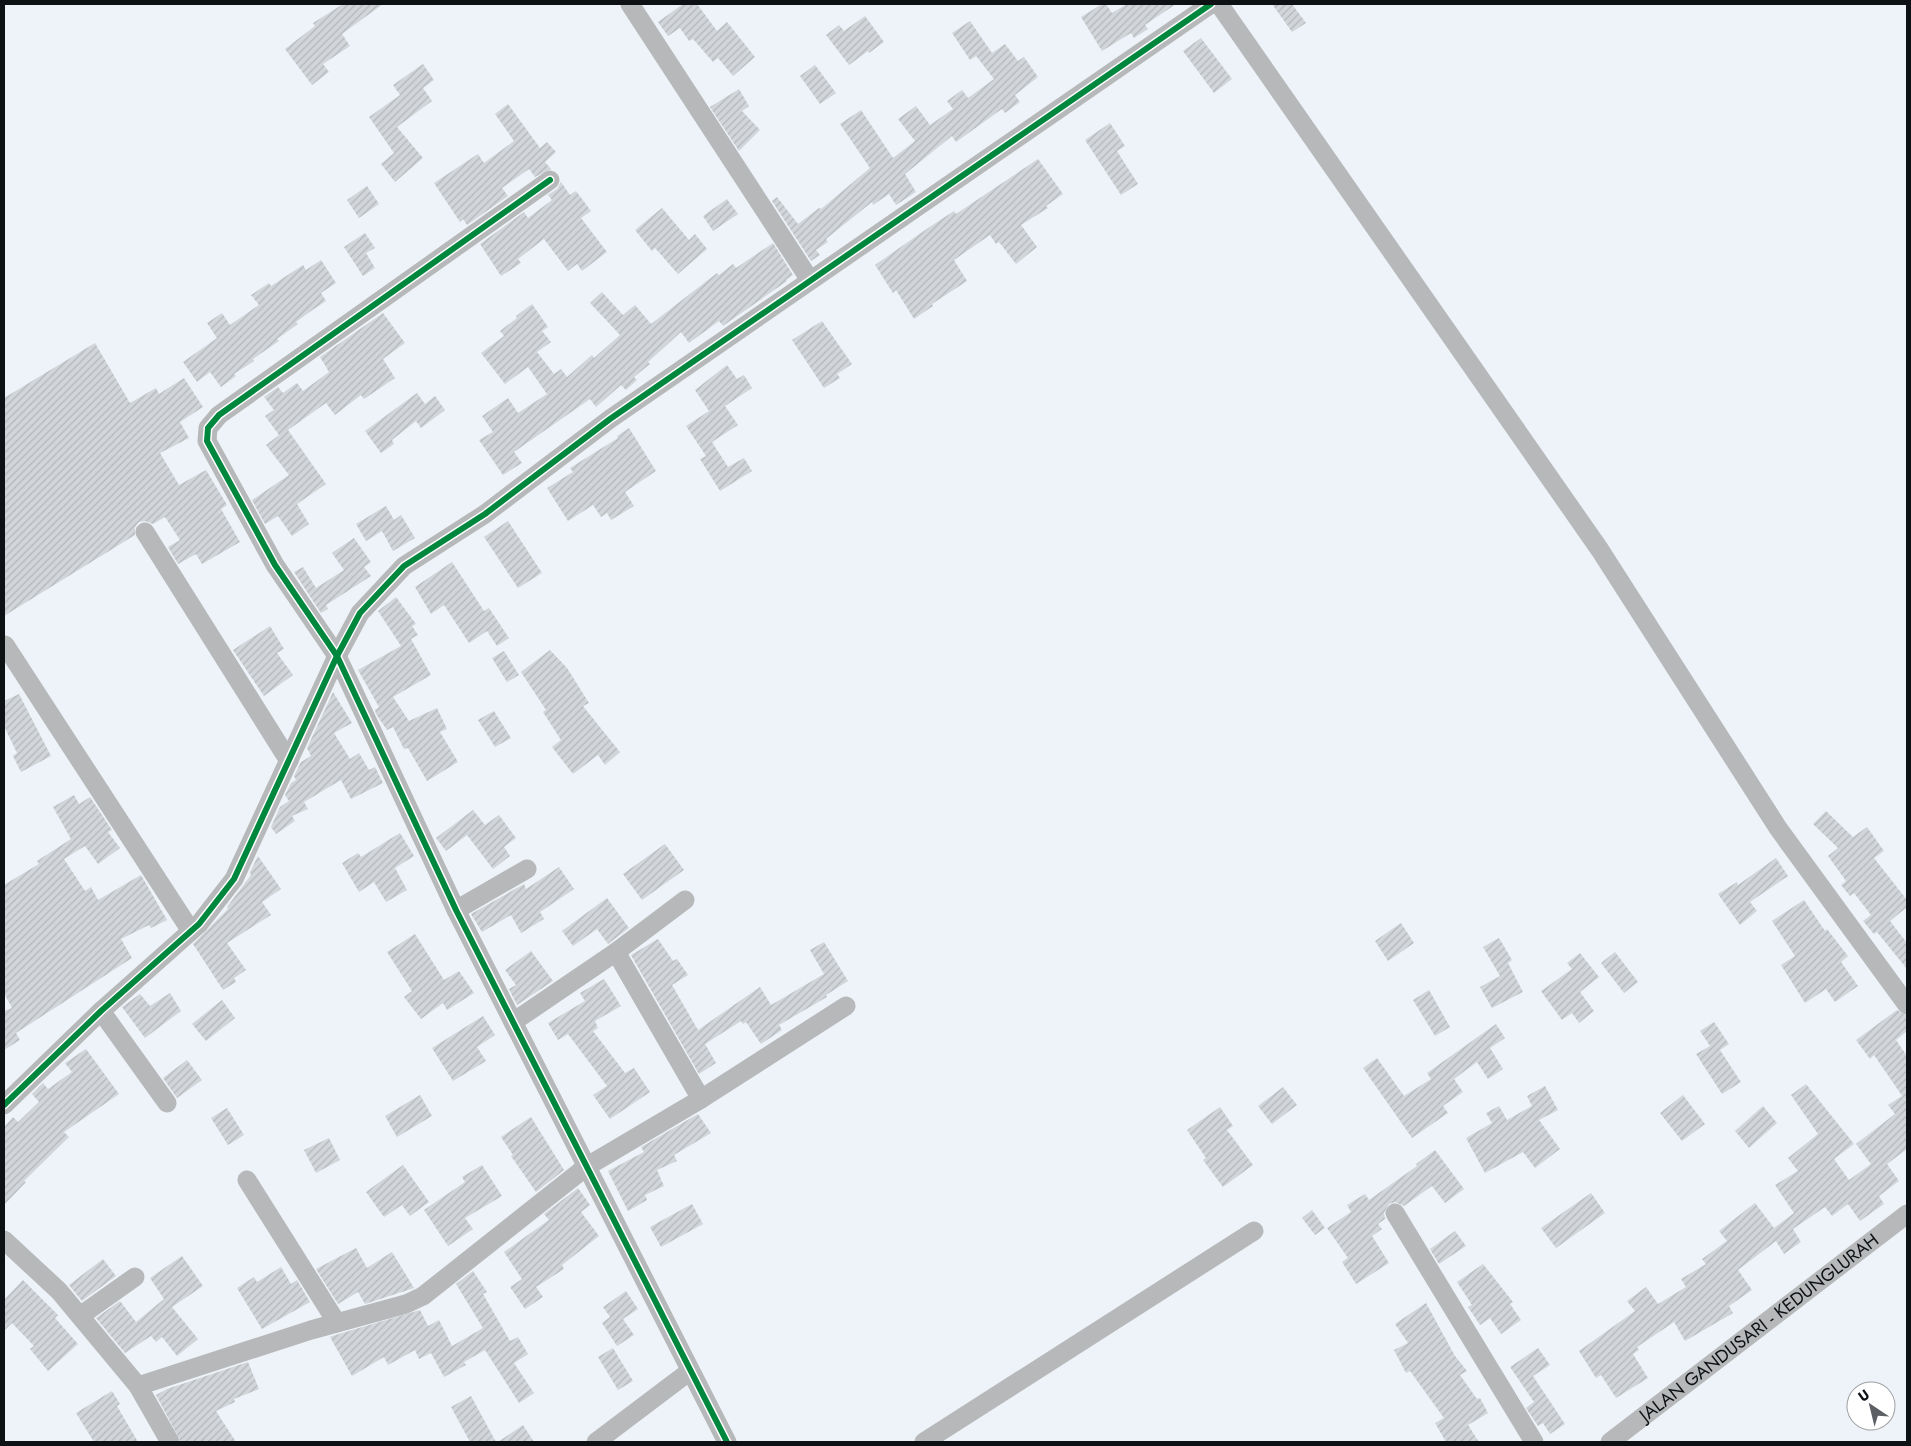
<svg xmlns="http://www.w3.org/2000/svg" width="1911" height="1446" font-family="Jost,sans-serif">
<style>
.building{fill:url(#building-hatch)}
.lines{fill:none;stroke-linecap:round;stroke-linejoin:round}
.minor{stroke:#b6b8ba;stroke-width:19}
.cycleway-casing{stroke:#fff;stroke-width:9}
.cycleway{stroke:#00873e;stroke-width:6}
.labels{text-anchor:middle;stroke-width:5;stroke-linejoin:round;paint-order:stroke}
.street-label{font-size:18px;fill:#0e1114;stroke:#fff}
</style>
<defs>
<pattern id="building-hatch" width="6" height="6" patternUnits="userSpaceOnUse" patternTransform="scale(1.25)"><rect width="6" height="6" fill="#d2d6da"/><path d="M-1 1l2-2M0 6l6-6M5 7l2-2" fill="none" stroke="#b3b7ba"/></pattern>
</defs>
<rect width="100%" height="100%" fill="#edf3f8"/>
<!-- building -->
<g class="building">
<polygon points="343,4 383,4 342,34 350,46 323,64 329,72 312,85 285,49 315,26 313,23"/>
<polygon points="683,4 697,4 717,31 727,22 755,57 733,76 718,58 713,62 693,39 689,41 680,28 668,36 658,22"/>
<polygon points="1102,4 1106,4 1112,13 1127,4 1176,4 1145,25 1148,29 1134,38 1131,33 1102,51 1081,17"/>
<polygon points="1272,4 1292,4 1306,23 1292,32"/>
<polygon points="865,16 884,42 869,53 868,51 849,65 826,35 839,25 844,31"/>
<polygon points="970,21 992,53 1005,44 1018,61 1024,57 1038,77 1015,95 1020,102 1005,113 1002,109 956,142 952,136 905,174 916,192 896,205 889,194 873,205 872,202 826,239 828,242 816,250 820,255 811,261 772,201 777,197 798,224 819,208 821,209 870,168 840,124 861,110 893,158 915,141 898,119 916,106 930,125 953,109 947,101 962,90 968,98 994,79 976,56 970,60 952,33"/>
<polygon points="1201,38 1232,79 1214,93 1183,51"/>
<polygon points="423,64 434,80 423,88 432,101 397,127 423,158 395,182 381,164 394,153 369,117 400,95 393,85"/>
<polygon points="815,65 836,93 820,104 800,76"/>
<polygon points="739,89 749,106 742,111 760,130 739,151 710,107"/>
<polygon points="508,104 540,148 547,142 556,152 545,162 551,169 535,177 529,169 502,188 508,196 467,225 463,219 460,222 434,183 478,154 484,163 514,141 495,114"/>
<polygon points="1110,123 1125,146 1117,151 1138,184 1121,195 1085,140"/>
<polygon points="1038,159 1063,194 1046,206 1048,208 1021,225 1037,247 1016,264 999,242 996,244 990,235 954,260 967,281 932,304 933,306 914,319 896,290 893,293 875,265 928,228 954,211 956,214"/>
<polygon points="561,182 570,195 576,191 591,211 581,218 607,252 582,271 577,264 568,271 544,239 518,259 521,263 501,276 480,244 524,212 528,218 552,200 548,195 557,189"/>
<polygon points="367,186 379,204 359,218 347,200"/>
<polygon points="727,199 738,214 713,231 703,216"/>
<polygon points="662,208 689,240 695,234 707,249 678,274 655,248 652,251 635,230"/>
<polygon points="365,233 375,248 366,253 375,268 363,276 344,247"/>
<polygon points="773,243 793,275 786,280 787,281 723,326 719,321 689,343 681,332 648,362 650,364 634,377 637,380 626,390 621,385 596,407 590,399 514,452 522,463 503,475 479,440 493,432 482,416 508,398 518,413 547,394 528,367 505,384 481,353 504,336 500,331 517,318 516,316 532,304 548,327 542,331 551,342 537,352 554,374 561,369 567,377 592,355 594,358 620,335 590,303 602,292 623,315 635,305 651,324 717,273 719,275 733,264 736,268"/>
<polygon points="321,260 336,283 321,293 326,301 311,311 296,322 298,324 277,339 279,341 253,359 254,361 234,374 236,376 221,387 210,372 197,382 183,362 217,338 207,323 222,313 230,325 259,305 251,295 269,283 271,286 303,265 306,270"/>
<polygon points="383,313 405,343 383,359 395,378 364,399 361,395 335,415 326,403 288,430 326,484 297,504 309,524 292,536 278,516 265,524 252,500 289,475 266,445 279,435 265,416 274,410 264,397 278,387 283,393 297,383 303,391 329,372 320,357"/>
<polygon points="822,321 852,364 837,374 840,378 824,388 792,340"/>
<polygon points="95,343 130,403 156,388 159,394 184,378 203,407 180,422 189,438 160,453 179,485 206,470 227,505 221,509 240,542 202,564 196,554 178,564 168,547 180,540 165,517 153,524 145,521 139,522 135,527 135,535 4,616 4,398"/>
<polygon points="727,365 737,379 744,375 752,388 725,406 738,425 712,442 728,467 744,458 752,471 720,491 700,459 706,456 686,426 709,411 695,390"/>
<polygon points="417,393 425,404 435,396 445,410 421,428 416,421 392,440 394,444 381,453 365,431"/>
<polygon points="629,428 656,471 625,492 634,506 611,520 607,513 601,517 593,505 568,521 547,488 573,472 570,468 618,438 617,436"/>
<polygon points="386,506 394,520 401,515 415,538 393,551 382,531 366,541 356,524"/>
<polygon points="508,521 542,573 518,588 484,537"/>
<polygon points="354,538 371,562 364,567 371,576 326,605 328,609 321,613 294,572 303,567 316,588 344,570 332,553"/>
<polygon points="452,562 484,611 489,608 509,638 497,646 487,631 469,643 444,605 431,614 415,587"/>
<polygon points="396,597 416,624 412,626 418,635 411,639 431,675 393,697 409,721 437,708 447,729 440,732 458,762 427,781 408,748 404,749 393,727 387,730 376,714 375,710 379,707 358,670 401,646 378,611"/>
<polygon points="270,626 284,649 277,653 293,675 264,696 233,650"/>
<polygon points="550,650 567,668 589,703 583,706 620,752 605,765 598,755 573,774 552,747 561,740 543,712 546,710 521,672"/>
<polygon points="504,651 519,675 507,682 492,658"/>
<polygon points="333,692 352,723 334,733 350,759 359,753 369,770 375,767 383,783 351,799 341,780 304,802 308,809 292,816 295,821 276,834 271,827 280,807 289,801 285,795 291,783 296,780 294,776 301,762 311,756 307,748"/>
<polygon points="19,694 51,756 21,772 13,756 17,753 4,726 4,701"/>
<polygon points="494,711 511,738 495,747 478,720"/>
<polygon points="74,795 79,804 90,797 112,830 108,832 120,848 98,864 85,846 64,859 85,891 91,887 98,900 141,875 167,920 151,928 149,925 121,939 132,958 16,1033 20,1040 4,1050 4,1011 12,1008 4,993 4,885 39,864 37,861 71,839 53,807"/>
<polygon points="473,810 485,825 499,815 516,838 504,847 510,856 493,869 467,835 446,851 436,838"/>
<polygon points="1826,811 1853,837 1867,827 1884,851 1874,858 1907,900 1907,907 1890,921 1907,943 1907,969 1877,932 1874,934 1863,921 1871,915 1854,893 1850,896 1841,885 1846,881 1828,856 1838,848 1813,824"/>
<polygon points="400,833 414,856 395,868 407,890 386,902 374,882 359,892 342,863 358,853 361,857"/>
<polygon points="665,844 684,870 642,900 623,874"/>
<polygon points="258,856 281,889 262,902 271,915 227,943 246,970 234,978 236,982 223,990 193,944 228,909 227,907 251,875 250,872"/>
<polygon points="1776,858 1788,876 1750,902 1757,911 1740,925 1718,894 1737,882 1738,885"/>
<polygon points="559,867 574,889 540,912 544,919 521,933 511,915 482,932 471,914 524,884 526,889"/>
<polygon points="607,898 629,928 608,944 597,929 573,946 562,931"/>
<polygon points="1804,900 1825,931 1827,929 1848,956 1841,962 1858,986 1835,1002 1826,989 1805,1003 1781,965 1795,956 1772,921"/>
<polygon points="1401,923 1414,943 1388,961 1375,941"/>
<polygon points="415,934 444,980 459,971 474,993 447,1010 443,1003 421,1019 404,997 412,991 387,952"/>
<polygon points="1499,938 1512,960 1508,963 1523,992 1492,1008 1480,987 1500,976 1483,947"/>
<polygon points="658,939 673,961 677,959 688,975 672,985 698,1030 760,987 771,1005 824,974 810,950 824,942 848,981 826,995 827,997 779,1025 782,1030 761,1044 746,1022 743,1024 741,1021 705,1044 716,1063 699,1074 631,955"/>
<polygon points="531,951 553,981 517,1005 509,989 516,985 505,970"/>
<polygon points="1615,952 1638,982 1624,993 1601,963"/>
<polygon points="1580,953 1599,977 1580,992 1594,1011 1579,1023 1572,1013 1562,1020 1541,991 1572,969 1567,963"/>
<polygon points="604,979 621,1006 595,1021 598,1028 593,1031 625,1073 634,1068 650,1092 610,1119 593,1095 607,1086 568,1034 558,1040 548,1023 585,1001 580,993"/>
<polygon points="1429,990 1450,1027 1435,1036 1413,1000"/>
<polygon points="170,993 181,1011 145,1038 122,1007 140,994 150,1006"/>
<polygon points="222,1000 235,1018 206,1041 192,1024"/>
<polygon points="1897,1010 1907,1016 1907,1031 1896,1040 1907,1056 1907,1103 1874,1055 1870,1059 1856,1040"/>
<polygon points="483,1016 495,1035 477,1047 486,1061 453,1081 432,1048"/>
<polygon points="1714,1022 1729,1044 1720,1050 1741,1082 1722,1094 1696,1054 1710,1046 1700,1031"/>
<polygon points="1496,1024 1505,1038 1490,1048 1503,1069 1488,1079 1477,1062 1454,1079 1463,1092 1443,1106 1448,1113 1412,1138 1363,1068 1377,1058 1404,1096 1431,1079 1427,1073"/>
<polygon points="86,1049 119,1094 64,1132 69,1137 24,1181 26,1182 4,1205 4,1127 13,1117 18,1122 39,1102 32,1094 43,1083 48,1089 72,1072 65,1063"/>
<polygon points="187,1060 202,1080 177,1098 163,1078"/>
<polygon points="1806,1084 1854,1144 1834,1159 1849,1180 1871,1164 1856,1144 1895,1114 1888,1105 1902,1096 1907,1103 1907,1149 1887,1164 1899,1181 1879,1196 1884,1204 1860,1221 1848,1204 1832,1216 1825,1207 1793,1229 1801,1242 1784,1254 1776,1241 1738,1270 1752,1290 1729,1306 1733,1313 1685,1341 1674,1322 1637,1347 1639,1350 1633,1354 1648,1378 1616,1398 1601,1375 1596,1378 1579,1351 1635,1311 1627,1301 1646,1287 1658,1304 1686,1287 1681,1279 1706,1264 1702,1259 1727,1241 1719,1231 1755,1203 1774,1228 1794,1213 1775,1185 1798,1171 1788,1158 1818,1134 1791,1095"/>
<polygon points="1545,1086 1558,1110 1539,1120 1560,1149 1535,1168 1523,1152 1485,1173 1466,1138 1492,1123 1486,1113 1499,1106 1507,1120 1532,1106 1527,1096"/>
<polygon points="1283,1087 1297,1105 1272,1124 1258,1106"/>
<polygon points="420,1095 432,1116 397,1137 385,1116"/>
<polygon points="1683,1095 1705,1124 1682,1141 1660,1113"/>
<polygon points="1763,1106 1777,1123 1749,1148 1735,1131"/>
<polygon points="1220,1107 1233,1126 1227,1130 1253,1165 1223,1187 1203,1160 1206,1158 1187,1130"/>
<polygon points="227,1108 244,1135 228,1145 211,1118"/>
<polygon points="698,1114 711,1133 674,1155 677,1161 657,1170 664,1186 645,1195 647,1200 628,1211 608,1171 644,1152 641,1147"/>
<polygon points="531,1117 564,1170 536,1192 511,1156 513,1155 501,1137"/>
<polygon points="329,1138 340,1160 316,1173 304,1150"/>
<polygon points="1435,1150 1464,1189 1445,1203 1432,1186 1404,1206 1395,1202 1389,1204 1384,1213 1385,1219 1378,1224 1382,1229 1372,1236 1389,1263 1356,1284 1342,1262 1348,1258 1327,1228 1351,1212 1347,1205 1365,1194 1369,1200 1417,1166 1416,1164"/>
<polygon points="403,1165 429,1202 410,1216 402,1205 384,1217 366,1192"/>
<polygon points="482,1165 502,1196 465,1218 473,1229 448,1246 424,1210 465,1182 462,1177"/>
<polygon points="578,1188 590,1205 581,1212 599,1236 562,1265 564,1269 536,1287 543,1297 525,1309 510,1287 522,1279 504,1252 549,1220 544,1214"/>
<polygon points="1591,1193 1605,1213 1556,1248 1541,1228"/>
<polygon points="692,1204 703,1224 661,1247 650,1227"/>
<polygon points="1312,1210 1325,1228 1315,1235 1302,1218"/>
<polygon points="1455,1231 1466,1246 1439,1264 1430,1249"/>
<polygon points="356,1248 367,1268 392,1252 414,1288 365,1304 358,1292 338,1304 316,1269"/>
<polygon points="182,1256 203,1286 172,1307 198,1339 177,1356 162,1337 156,1342 151,1336 125,1353 96,1318 120,1301 136,1322 164,1299 150,1278"/>
<polygon points="103,1259 116,1276 82,1301 69,1285"/>
<polygon points="1483,1264 1513,1302 1510,1304 1521,1320 1501,1334 1490,1318 1480,1325 1468,1307 1472,1305 1457,1282"/>
<polygon points="281,1267 291,1284 297,1280 310,1302 262,1329 237,1288 254,1277 257,1282"/>
<polygon points="473,1271 487,1292 483,1294 510,1341 518,1337 528,1354 514,1363 534,1393 519,1403 485,1350 464,1362 466,1365 444,1377 431,1353 419,1359 415,1350 388,1365 384,1357 352,1376 330,1337 332,1336 420,1310 428,1326 439,1320 452,1346 483,1328 456,1284"/>
<polygon points="23,1280 58,1315 55,1318 78,1344 48,1371 30,1349 34,1346 12,1323 4,1331 4,1300"/>
<polygon points="626,1291 638,1309 623,1319 634,1335 617,1346 602,1323 610,1317 603,1307"/>
<polygon points="1426,1303 1455,1356 1467,1371 1460,1375 1477,1399 1480,1398 1488,1413 1468,1425 1479,1442 1446,1442 1435,1423 1444,1418 1410,1371 1406,1373 1394,1350 1408,1343 1395,1324"/>
<polygon points="613,1348 633,1381 618,1390 598,1357"/>
<polygon points="1538,1348 1550,1365 1533,1376 1565,1424 1550,1434 1543,1423 1538,1426 1526,1408 1534,1402 1510,1367"/>
<polygon points="248,1362 259,1389 234,1399 235,1402 216,1411 236,1442 181,1442 156,1395 167,1389"/>
<polygon points="112,1391 120,1404 117,1406 138,1442 94,1442 76,1413"/>
<polygon points="471,1396 496,1442 470,1442 451,1407"/>
<polygon points="523,1425 534,1442 498,1442"/>
</g>
<g class="lines">
<!-- minor -->
<g class="minor">
<polyline points="630,4 810,280"/>
<polyline points="1219,4 1600,550 1778,828 1907,1005"/>
<polyline points="550,180 219,415 208,428 207,441 275,565 337,656 456,910 727,1442"/>
<polyline points="145,532 289,761"/>
<polyline points="5,645 191,931"/>
<polyline points="456,910 527,869"/>
<polyline points="616,952 701,1099"/>
<polyline points="101,1011 167,1103"/>
<polyline points="513,1022 616,952 685,900"/>
<polyline points="4,1105 101,1011 199,924 234,879 337,656 360,613 404,566 485,514 610,419 1211,4"/>
<polyline points="247,1180 337,1323"/>
<polyline points="1395,1213 1534,1442"/>
<polyline points="4,1240 59,1291 138,1386 170,1442"/>
<polyline points="80,1316 135,1277"/>
<polyline points="138,1386 311,1330 406,1304 423,1296 586,1167 701,1099 846,1006"/>
<polyline points="596,1442 690,1371"/>
<polyline points="924,1442 1254,1231"/>
<path id="s1" d="M1610,1442l297,-228"/>
</g>
<!-- cycleway casing -->
<g class="cycleway-casing">
<g id="cycleway">
<polyline points="550,180 219,415 208,428 207,441 275,565 337,656 456,910 727,1442"/>
<polyline points="4,1105 101,1011 199,924 234,879 337,656 360,613 404,566 485,514 610,419 1211,4"/>
</g>
</g>
<!-- cycleway -->
<use href="#cycleway" class="cycleway"/>
</g>
<g class="labels">
<!-- street labels -->
<g class="street-label">
<text dy="6" stroke="none"><textPath href="#s1" startOffset="188">JALAN GANDUSARI - KEDUNGLURAH</textPath></text>
</g>
</g>
<!-- border -->
<rect width="1911" height="1446" fill="none" stroke="#0e1114" stroke-width="10"/>
<!-- north arrow -->
<g transform="translate(1871 1406) rotate(325)"><circle r="24" fill="#ffffff" stroke="#9fa0a1"/>
<path d="M0-4L9 19L0 12L-9 19Z" fill="#5c6064"/>
<text y="-8" font-size="14" font-weight="bold" text-anchor="middle" fill="#0e1114">U</text>
</g>
</svg>
